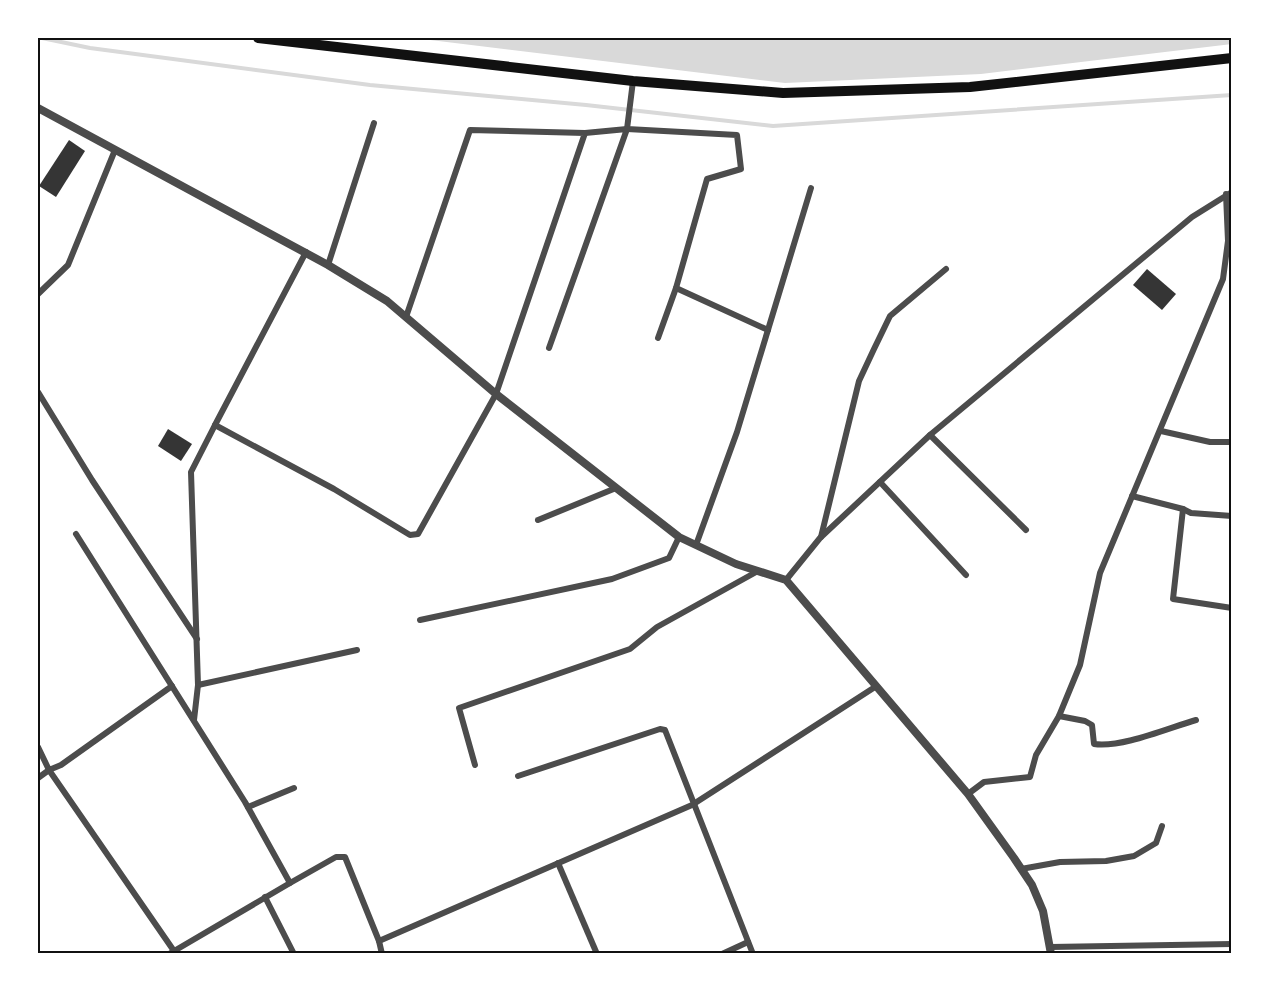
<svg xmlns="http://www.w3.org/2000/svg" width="1269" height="991" font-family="'Times New Roman',serif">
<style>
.water{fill:#d9d9d9}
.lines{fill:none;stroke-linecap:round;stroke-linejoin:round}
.stream{stroke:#d9d9d9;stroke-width:4}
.building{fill:#353535}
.minor{stroke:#4c4c4c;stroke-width:6}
.tertiary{stroke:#4c4c4c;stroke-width:8}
.primary{stroke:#111;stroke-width:10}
.neatline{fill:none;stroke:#111;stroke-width:2}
</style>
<rect width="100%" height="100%" fill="#fff"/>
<!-- water -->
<polygon class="water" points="414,38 1231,38 1232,44 981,74 785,83"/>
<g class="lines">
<!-- stream -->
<polyline class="stream" points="42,38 90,48 370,85 586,105 773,126 1232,95"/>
</g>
<!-- building -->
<g class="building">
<polygon points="69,140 85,151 56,197 39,186"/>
<polygon points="1147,269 1176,294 1162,310 1133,285"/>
<polygon points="168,429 192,444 181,461 158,446"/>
</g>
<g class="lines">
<!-- minor -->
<g class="minor">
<polyline points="633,81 627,129 737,135 741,169 707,179 676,288 658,338"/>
<polyline points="328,265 374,123"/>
<polyline points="676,288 768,330"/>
<polyline points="38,294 68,265 115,150"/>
<polyline points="549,348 627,129 585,133"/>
<polyline points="38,392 92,480 197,639"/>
<polyline points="215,425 306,252"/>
<polyline points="1161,431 1210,442 1232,442"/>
<polyline points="930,435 1026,530"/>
<polyline points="880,482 966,575"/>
<polyline points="1132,496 1183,509 1191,513 1232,516"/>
<polyline points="1183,509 1173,599 1232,608"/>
<polyline points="538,520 616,488"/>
<polyline points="76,534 245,802 290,883 169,954"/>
<polyline points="821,537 859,381 874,349 890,316 946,269"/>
<polyline points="696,545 737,432 811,188"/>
<polyline points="786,580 820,538 930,435 1192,217 1232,192"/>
<polyline points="420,620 612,579 669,558 679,537"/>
<polyline points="198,685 357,650"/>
<path d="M1059,716l26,5 7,4 2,19c28,4 74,-16 102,-24"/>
<polyline points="194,720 198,685 191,472 215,425 334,489 410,535 418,534 496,394 585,133 470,130 406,317"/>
<polyline points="38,747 49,770 61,765 172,686"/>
<polyline points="475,765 459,708 630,649 657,627 758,571"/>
<polyline points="518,776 660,729 665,730 753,954"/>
<polyline points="38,778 49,770 174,951"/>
<polyline points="968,794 984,782 1030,777 1036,755 1059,716 1080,665 1100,573 1223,279 1228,241 1226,194"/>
<polyline points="248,807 294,788"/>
<polyline points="558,863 597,954"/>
<polyline points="1021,869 1060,862 1106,861 1134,856 1156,843 1162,826"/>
<polyline points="290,883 336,857 345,857 379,941 692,805 875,687"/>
<polyline points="265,897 294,954"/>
<polyline points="379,941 382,954"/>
<polyline points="1050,947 1232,944"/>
<polyline points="722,954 748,942"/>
</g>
<!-- tertiary -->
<polyline class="tertiary" points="38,108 328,265 387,301 496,394 679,537 736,564 786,580 968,794 1014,858 1032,885 1043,911 1051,954"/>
<!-- primary -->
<polyline class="primary" points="258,38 633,81 783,93 970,87 1232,58"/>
</g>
<!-- border -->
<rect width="1269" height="991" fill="none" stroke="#ffffff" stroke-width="78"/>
<rect x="39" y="39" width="1191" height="913" class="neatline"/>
</svg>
